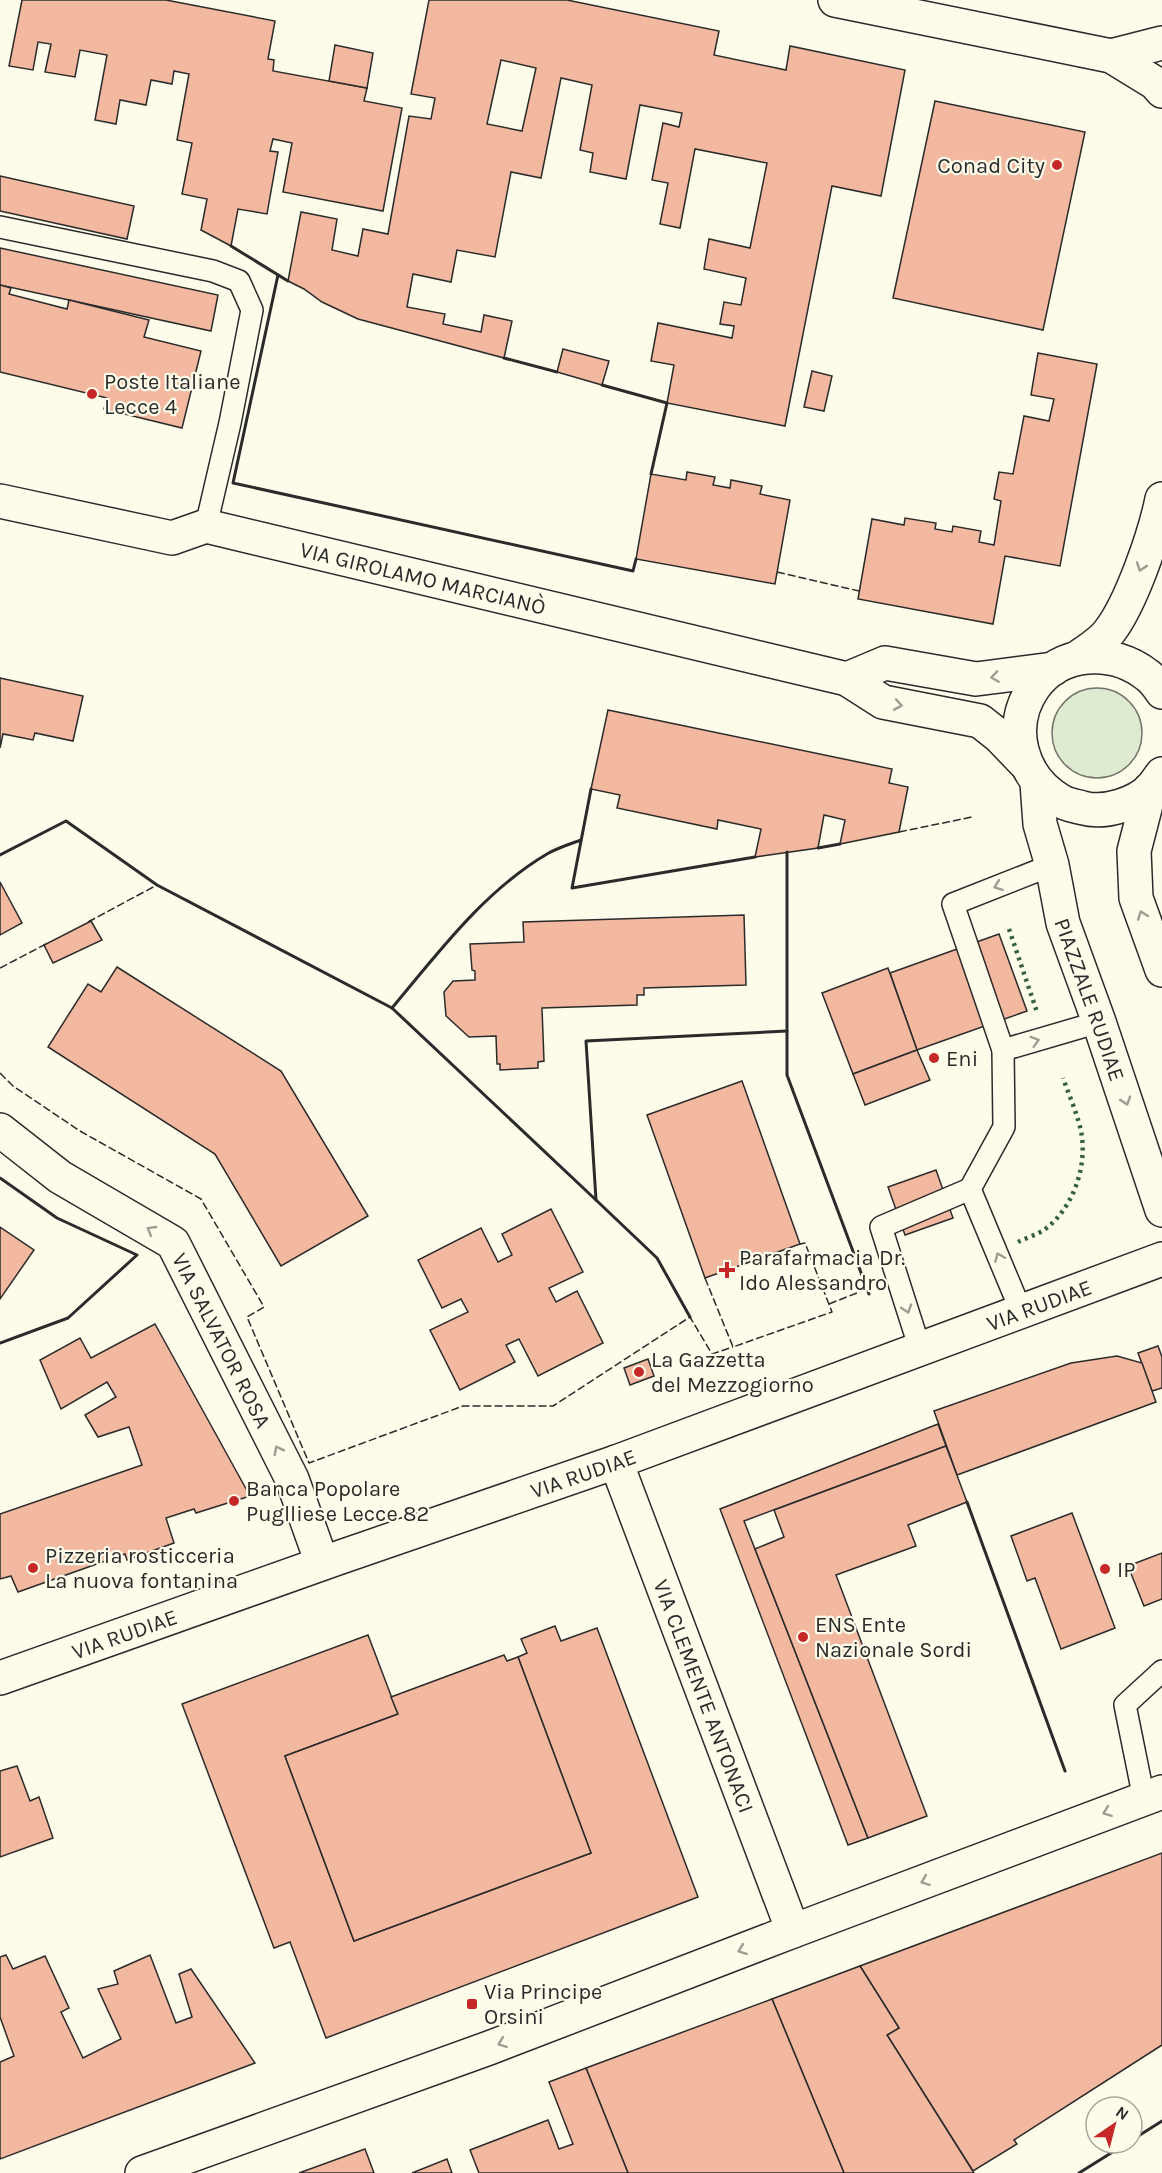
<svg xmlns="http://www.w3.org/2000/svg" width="1162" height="2173" font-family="Karla,sans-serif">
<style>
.green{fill:#deebd1;stroke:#74746e;stroke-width:1.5}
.building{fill:#f2b8a0;stroke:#2b2b2b;stroke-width:1.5;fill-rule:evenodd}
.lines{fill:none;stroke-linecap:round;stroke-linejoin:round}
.service-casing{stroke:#2b2b2b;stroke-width:24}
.minor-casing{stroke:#2b2b2b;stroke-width:36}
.secondary-casing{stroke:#2b2b2b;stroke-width:36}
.service{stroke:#fdfbea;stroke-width:21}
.minor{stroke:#fdfbea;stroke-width:33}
.secondary{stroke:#fdfbea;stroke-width:33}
.hedge{stroke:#34623c;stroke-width:4.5;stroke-dasharray:3 4.5;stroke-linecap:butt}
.fence{stroke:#2b2b2b;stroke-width:1.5;stroke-dasharray:8 3;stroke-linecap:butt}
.wall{stroke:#2b2b2b;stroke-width:3}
.oneway{stroke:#9e9d94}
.poi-dot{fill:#c62828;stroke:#fdfbea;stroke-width:2}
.labels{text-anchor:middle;stroke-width:4.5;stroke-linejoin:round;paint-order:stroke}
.poi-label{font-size:22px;fill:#2b2b2b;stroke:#fdfbea;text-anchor:start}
.street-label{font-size:22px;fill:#2b2b2b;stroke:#fdfbea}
</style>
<rect width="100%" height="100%" fill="#fdfbea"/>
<!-- green -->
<circle class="green" cx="1097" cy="733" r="45"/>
<!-- building -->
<g class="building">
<polygon points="22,0 166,0 275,21 268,59 274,60 273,71 367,88 364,101 402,108 383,211 283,192 292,143 273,139 270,151 278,152 267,214 238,209 231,246 201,230 207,199 182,194 192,143 177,140 189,74 174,71 172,84 151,80 146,105 120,100 116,124 95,120 107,55 80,50 75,77 45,72 51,44 38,42 33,70 9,66"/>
<path d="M429,0h138l152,31 -5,24 72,15 4,-24 115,24 -24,126 -49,-10 -47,240 -118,-23 7,-38 -23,-4 7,-38 74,15 2,-12 -14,-2 4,-22 17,3 5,-27 -42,-9 5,-30 41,9 17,-85 -72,-14 -15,79 -20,-4 8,-41 -16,-3 11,-57 16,4 3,-14 -42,-8 -14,74 -36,-7 3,-19 -13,-3 12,-65 -31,-7 -20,100 -30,-6 -16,85 -38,-7 -6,32 -38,-8 -6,33 38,7 -2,10 38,8 3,-17 28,6 -8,37 -146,-39 -36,-17 -18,-13 -16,-8 13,-69 36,7 -5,31 26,6 5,-27 25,5 21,-118 22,3 4,-21 -24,-4zM501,60l35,8 -14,63 -35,-7z"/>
<polygon points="335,45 373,53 367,88 329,81"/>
<polygon points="935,101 1085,132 1043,330 893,298"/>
<polygon points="0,176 134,206 127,239 0,211"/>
<polygon points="0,248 218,295 211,331 0,285"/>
<polygon points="0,285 11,288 9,294 67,309 69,300 149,320 144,337 201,351 182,428 104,409 107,398 0,372"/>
<polygon points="563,349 609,361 602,385 557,372"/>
<polygon points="1038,353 1097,364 1060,566 1005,556 993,624 858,599 872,519 904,525 905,518 936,523 935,529 952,532 953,526 981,531 979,542 994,545 1001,501 994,499 999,472 1013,474 1024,416 1049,421 1054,399 1031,395"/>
<polygon points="812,371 832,376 824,411 804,407"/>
<polygon points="687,472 715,477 713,485 730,488 731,480 762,486 760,494 790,500 775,584 636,559 651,474 686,480"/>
<polygon points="0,678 83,696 73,741 35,733 33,740 3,734 0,748"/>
<polygon points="608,710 892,769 889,783 908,787 899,832 840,844 845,820 824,815 818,848 755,857 761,829 718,820 717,829 617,808 620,795 591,789"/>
<polygon points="0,882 22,923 0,935"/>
<polygon points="744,915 746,985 644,988 644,995 637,995 637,1005 542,1008 544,1061 538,1062 538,1068 500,1070 500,1064 497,1064 496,1036 469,1037 446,1016 444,992 453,981 475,980 475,971 472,970 470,944 524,942 523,922"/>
<polygon points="91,921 102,940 53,963 44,945"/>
<polygon points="999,934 1027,1011 917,1050 890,973"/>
<polygon points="117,967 281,1071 368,1216 281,1266 215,1154 48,1047 88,984 101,992"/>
<polygon points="888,968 917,1050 853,1074 822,993"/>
<polygon points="917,1050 930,1080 865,1105 853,1074"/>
<polygon points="742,1081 800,1244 705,1278 647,1115"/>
<polygon points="936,1170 953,1218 905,1235 888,1187"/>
<polygon points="551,1209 583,1272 549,1288 556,1302 577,1291 603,1343 538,1376 519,1339 506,1345 515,1362 460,1390 430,1330 468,1312 461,1299 442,1308 418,1260 481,1228 498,1262 512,1255 502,1234"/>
<polygon points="0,1227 34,1250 0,1299"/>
<polygon points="155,1324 250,1496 196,1513 194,1509 166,1518 174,1543 127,1560 125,1554 18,1592 11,1576 0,1579 0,1514 142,1465 129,1427 98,1437 85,1415 116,1397 107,1382 61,1409 40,1360 80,1338 91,1358"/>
<polygon points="1158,1346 1162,1357 1162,1388 1152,1391 1138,1353"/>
<polygon points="1117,1356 1142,1363 1156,1402 957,1475 934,1411 1071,1363"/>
<polygon points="648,1359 654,1376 630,1385 624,1368"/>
<polygon points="938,1424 946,1446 744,1521 868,1838 848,1845 720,1509"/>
<polygon points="946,1446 967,1502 908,1525 916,1546 836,1575 927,1816 868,1838 755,1549 784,1537 774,1510"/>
<polygon points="1072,1513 1115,1628 1061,1649 1035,1578 1027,1581 1011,1536"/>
<polygon points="1162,1553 1162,1599 1144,1606 1128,1566"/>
<polygon points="555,1626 561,1641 597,1628 698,1897 326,2038 290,1942 274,1948 182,1704 368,1635 398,1714 285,1756 354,1941 591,1853 518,1657 527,1653 521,1639"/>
<polygon points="504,1655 507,1661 518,1657 591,1853 354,1941 285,1756 398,1714 391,1697"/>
<polygon points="17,1766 30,1801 39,1797 53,1838 0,1857 0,1771"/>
<polygon points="1162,1853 1162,2045 1014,2140 1017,2144 973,2171 887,2035 899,2028 860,1966"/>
<polygon points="6,1955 13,1969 45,1956 69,2008 61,2012 83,2058 121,2039 98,1989 118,1984 114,1971 150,1955 176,2023 192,2017 179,1974 191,1969 255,2063 0,2159 0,2062 14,2056 0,2017 0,1957"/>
<polygon points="860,1966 899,2028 887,2035 974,2173 844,2173 772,1999"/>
<polygon points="772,1999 844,2173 628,2173 586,2068"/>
<polygon points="586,2068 628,2173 479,2173 470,2150 548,2120 559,2149 573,2144 549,2082"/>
<polygon points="365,2149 374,2173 299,2173"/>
<polygon points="447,2159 452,2173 412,2173"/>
</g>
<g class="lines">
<!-- service casing -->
<g class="service-casing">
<g id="service">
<polyline points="0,227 213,271 239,281 252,310 230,423 206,526"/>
<polyline points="1052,865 953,904 1003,1050 1099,1022"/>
<polyline points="970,1189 1004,1127 1003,1050"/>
<polyline points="920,1349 881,1227 970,1189 1021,1311"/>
<polyline points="1144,1799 1125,1705 1162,1671"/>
</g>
</g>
<!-- minor casing -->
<g class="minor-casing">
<g id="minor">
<polyline points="1111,56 1162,43"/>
<path id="s1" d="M0,501l172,37 34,-12 641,153 36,23 97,19 19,15 25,26"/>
<polyline points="847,679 885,663 976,679 1053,669"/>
<path id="s2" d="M0,1130l60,47 113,66 119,236 30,84"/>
<path id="s3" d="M616,1462l177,469"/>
<path id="s4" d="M0,1678l335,-119 281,-97 546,-203"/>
</g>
</g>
<!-- secondary casing -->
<g class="secondary-casing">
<g id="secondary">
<polyline points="835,0 1111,56 1155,83 1162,91"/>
<path d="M1077,658c11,-8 24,-15 32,-26 22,-28 46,-98 53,-133"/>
<path d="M1162,692c-4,-6 -9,-13 -15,-17 -34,-27 -87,-25 -113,12 -28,40 -13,91 27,114 6,4 15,5 22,7 22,6 52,-4 68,-19 4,-5 7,-10 11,-15"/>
<path id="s5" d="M1037,783l3,41 12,41 11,58 36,99 63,188"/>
<polyline points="1150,789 1134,851 1136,898 1162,970"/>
<polyline points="142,2173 489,2048 793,1931 1162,1792"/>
</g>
</g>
<!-- service -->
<use href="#service" class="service"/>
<!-- minor -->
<use href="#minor" class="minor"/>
<!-- secondary -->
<use href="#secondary" class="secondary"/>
<!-- hedge -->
<g class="hedge">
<polyline points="1009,929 1037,1012"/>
<path d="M1018,1242c8,-4 18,-7 26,-12 29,-21 44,-64 37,-99 -4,-18 -12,-36 -18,-53"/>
</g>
<!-- fence -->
<g class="fence">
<polyline points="777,572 859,591"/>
<polyline points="899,832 972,817"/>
<polyline points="88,922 157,885"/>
<polyline points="0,968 48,943"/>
<polyline points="0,1073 13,1086 80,1131 201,1199 264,1307 247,1317 309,1463 463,1406 553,1406 690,1317 712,1354 733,1347"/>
<polyline points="705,1278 733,1347 832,1312 805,1243 800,1244"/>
<polyline points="829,1304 867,1289"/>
</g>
<!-- wall -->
<g class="wall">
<polyline points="231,246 288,281"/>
<polyline points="278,275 233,483 633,571 636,559"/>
<polyline points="504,358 557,372"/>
<polyline points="602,385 667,403 651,474"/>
<polyline points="591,789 572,888 755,857"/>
<polyline points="818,848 840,844"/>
<polyline points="787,852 787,1075 869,1294"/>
<polyline points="0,855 66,821 157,885 392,1008 596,1200"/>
<path d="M392,1008c46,-55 92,-117 155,-154 10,-6 23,-10 34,-14"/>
<polyline points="0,1178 57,1218 137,1255 68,1318 0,1343"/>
<polyline points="690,1317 657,1258 596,1200 586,1041 787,1031"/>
<polyline points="967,1502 1065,1771"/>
<polyline points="1132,2140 1162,2121"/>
<polyline points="1079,2173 1127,2143"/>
</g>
</g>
<!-- one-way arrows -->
<defs><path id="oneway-chevron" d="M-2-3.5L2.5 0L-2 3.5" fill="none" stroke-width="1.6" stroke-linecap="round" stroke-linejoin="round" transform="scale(1.5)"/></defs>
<g class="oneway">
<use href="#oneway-chevron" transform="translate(1141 567) rotate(109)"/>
<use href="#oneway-chevron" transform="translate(995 677) rotate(172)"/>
<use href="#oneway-chevron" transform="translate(898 705) rotate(10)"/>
<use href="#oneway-chevron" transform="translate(998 886) rotate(159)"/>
<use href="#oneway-chevron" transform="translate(1142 915) rotate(-110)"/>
<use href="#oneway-chevron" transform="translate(1035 1041) rotate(-16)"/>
<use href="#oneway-chevron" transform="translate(1126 1101) rotate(72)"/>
<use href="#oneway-chevron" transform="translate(151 1230) rotate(-150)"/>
<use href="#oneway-chevron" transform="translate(999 1257) rotate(-113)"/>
<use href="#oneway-chevron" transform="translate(907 1309) rotate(72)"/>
<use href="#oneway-chevron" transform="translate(278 1450) rotate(-117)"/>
<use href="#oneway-chevron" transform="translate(1107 1812) rotate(159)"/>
<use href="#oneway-chevron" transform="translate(925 1881) rotate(159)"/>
<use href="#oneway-chevron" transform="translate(742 1950) rotate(159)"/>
<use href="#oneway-chevron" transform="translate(502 2043) rotate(159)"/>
</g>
<!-- markers -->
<g class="poi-dot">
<circle cx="1057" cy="165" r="6"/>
<circle cx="92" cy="394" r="6"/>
<circle cx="934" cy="1058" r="6"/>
<path d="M724 1261h6v6h6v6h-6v6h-6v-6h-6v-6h6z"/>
<circle cx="639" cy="1372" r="6"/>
<circle cx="234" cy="1501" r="6"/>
<circle cx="33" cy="1568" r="6"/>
<circle cx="1105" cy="1569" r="6"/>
<circle cx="803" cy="1637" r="6"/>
<rect x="466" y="1998" width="12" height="12" rx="3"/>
</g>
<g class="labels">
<!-- poi labels -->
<g class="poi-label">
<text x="1045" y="173" text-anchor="end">Conad City</text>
<text x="104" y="389">Poste Italiane<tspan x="104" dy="25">Lecce 4</tspan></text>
<text x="946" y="1066">Eni</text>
<text x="739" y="1265">Parafarmacia Dr.<tspan x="739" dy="25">Ido Alessandro</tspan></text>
<text x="651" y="1367">La Gazzetta<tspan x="651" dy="25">del Mezzogiorno</tspan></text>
<text x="246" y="1496">Banca Popolare<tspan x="246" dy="25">Puglliese Lecce 82</tspan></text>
<text x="45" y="1563">Pizzeria rosticceria<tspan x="45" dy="25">La nuova fontanina</tspan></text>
<text x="1117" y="1577">IP</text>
<text x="815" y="1632">ENS Ente<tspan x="815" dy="25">Nazionale Sordi</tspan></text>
<text x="484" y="1999">Via Principe<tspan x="484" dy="25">Orsini</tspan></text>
</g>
<!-- street labels -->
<g class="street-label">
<text dy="8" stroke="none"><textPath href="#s1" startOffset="435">VIA GIROLAMO MARCIANÒ</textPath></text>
<text dy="8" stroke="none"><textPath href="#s5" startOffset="224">PIAZZALE RUDIAE</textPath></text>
<text dy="8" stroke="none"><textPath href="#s4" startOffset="1104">VIA RUDIAE</textPath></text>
<text dy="8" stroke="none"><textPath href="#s2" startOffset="316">VIA SALVATOR ROSA</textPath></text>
<text dy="8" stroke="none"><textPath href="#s4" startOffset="618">VIA RUDIAE</textPath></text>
<text dy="8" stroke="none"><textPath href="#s4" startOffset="132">VIA RUDIAE</textPath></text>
<text dy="8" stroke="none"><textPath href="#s3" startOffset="250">VIA CLEMENTE ANTONACI</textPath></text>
</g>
</g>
<!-- north arrow -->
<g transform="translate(1114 2125) rotate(35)"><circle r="28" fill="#fdfbea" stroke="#a9a89e" stroke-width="1.5"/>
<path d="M0-4.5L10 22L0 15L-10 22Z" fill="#c62828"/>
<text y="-9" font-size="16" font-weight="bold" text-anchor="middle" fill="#2b2b2b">N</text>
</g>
</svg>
